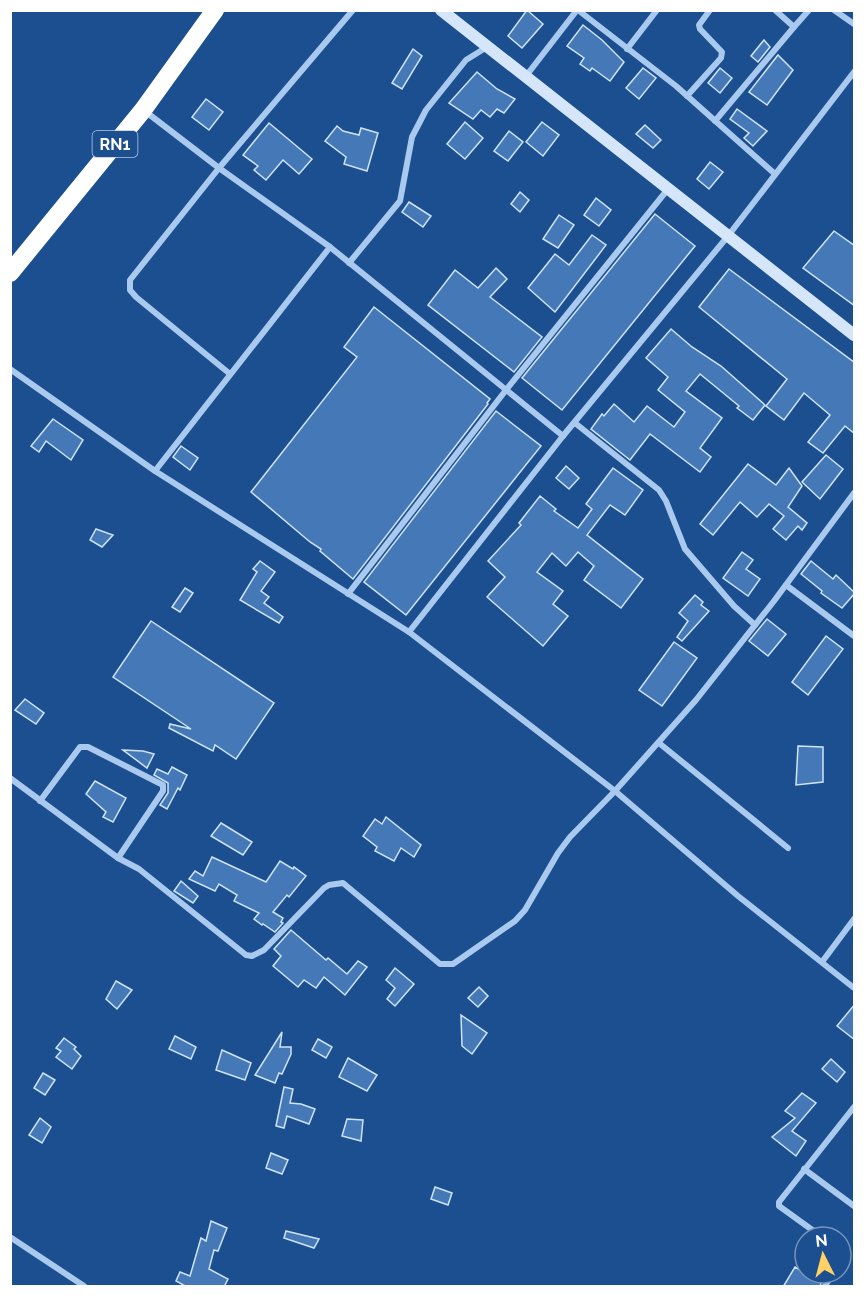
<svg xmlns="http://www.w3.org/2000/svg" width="865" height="1297" font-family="Raleway,sans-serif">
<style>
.building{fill:#4478b7;stroke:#cfe3fa;stroke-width:1.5}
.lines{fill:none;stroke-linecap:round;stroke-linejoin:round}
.street{stroke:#a9c9ee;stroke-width:6}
.secondary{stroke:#d6e6fa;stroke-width:12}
.highway{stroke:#fff;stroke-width:18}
.labels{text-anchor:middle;stroke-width:5;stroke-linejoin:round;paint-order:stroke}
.shield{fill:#1b4f8f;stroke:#bbcadd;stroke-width:1.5}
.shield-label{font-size:16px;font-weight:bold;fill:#fff}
</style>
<rect width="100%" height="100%" fill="#1b4f8f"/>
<!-- building -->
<g class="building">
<polygon points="527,10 543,24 522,48 508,36"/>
<polygon points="583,25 602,40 624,62 610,81 592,68 590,71 580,64 584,58 567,46"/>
<polygon points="764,40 770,47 758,62 751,56"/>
<polygon points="413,49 422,56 402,89 392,83"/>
<polygon points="778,55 793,70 767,105 749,92"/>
<polygon points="643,68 656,78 639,99 626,88"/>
<polygon points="720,68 732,78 720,93 708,83"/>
<polygon points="477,72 497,89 515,99 504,113 497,109 490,117 481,110 473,119 449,103"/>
<polygon points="206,99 223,112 209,130 192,117"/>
<polygon points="737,109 767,131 753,146 744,138 749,133 730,119"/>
<polygon points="465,122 483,138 465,159 447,144"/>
<polygon points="542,122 559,135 543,156 526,142"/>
<polygon points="269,123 312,159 299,174 283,160 266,180 254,170 258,166 243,155"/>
<polygon points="645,125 661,140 653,148 636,134"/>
<polygon points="337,126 343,131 359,135 361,128 378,133 367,171 344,164 346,157 325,141"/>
<polygon points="509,131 523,142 508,161 494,151"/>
<polygon points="710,162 723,172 709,189 697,179"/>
<polygon points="520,192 529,200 520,212 511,204"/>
<polygon points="596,198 611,210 599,226 584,215"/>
<polygon points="409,202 431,216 423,227 402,212"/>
<polygon points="655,214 695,246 562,410 522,378"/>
<polygon points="559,215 574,225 558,248 543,239"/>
<polygon points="834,231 855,246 855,306 803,268"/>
<polygon points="592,235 606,245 555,312 528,288 555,254 569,265"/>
<polygon points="496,268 507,279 490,297 542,337 514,372 428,305 455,270 478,288"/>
<polygon points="729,269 855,363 855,434 845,426 823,453 808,442 830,415 804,393 784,420 766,406 787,379 699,307"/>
<polygon points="374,307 490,399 487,403 488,404 353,579 320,551 321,549 310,542 251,492 357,357 344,347"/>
<polygon points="671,329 692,347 721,366 765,405 753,420 737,408 739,406 700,374 686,391 722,418 700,448 711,457 700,472 650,434 630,460 591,429 602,414 604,416 614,404 634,422 647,406 674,427 685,412 658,390 668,377 646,358"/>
<polygon points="496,411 541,446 406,615 364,582"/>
<polygon points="53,419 83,440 71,460 46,441 39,452 31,446"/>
<polygon points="181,446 198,458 190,470 173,457"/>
<polygon points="826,455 843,469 820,499 802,482"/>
<polygon points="748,464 776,485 789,468 802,486 788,507 807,523 802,530 798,526 786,540 773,529 784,516 769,504 757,517 740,502 713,535 700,524"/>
<polygon points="566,466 579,478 569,489 556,478"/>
<polygon points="613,468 643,490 625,515 610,505 587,535 643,579 621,608 584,580 594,566 578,552 566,566 552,553 537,572 563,591 553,604 568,616 543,646 487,597 505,577 488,561 521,525 519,523 540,496 556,509 554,511 578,528 592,509 586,504"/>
<polygon points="96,529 113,535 102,547 90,540"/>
<polygon points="742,552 753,560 746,569 760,579 748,596 723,578"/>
<polygon points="260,561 275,572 261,591 269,597 264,603 283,617 279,623 240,600 257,572 253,569"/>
<polygon points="811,561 833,579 836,575 855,593 842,608 821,593 822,591 801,574"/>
<polygon points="185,588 193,593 180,612 172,607"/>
<polygon points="695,595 703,602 701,605 709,611 682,641 677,637 688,621 679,613"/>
<polygon points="767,619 786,634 768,656 749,641"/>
<polygon points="151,621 274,703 236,759 215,745 213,751 169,728 170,724 191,729 113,677"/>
<polygon points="826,636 843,649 808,695 792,682"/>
<polygon points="674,642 697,658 662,706 639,690"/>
<polygon points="25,699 44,713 36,724 15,710"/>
<polygon points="798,746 823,747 823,782 796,785"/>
<polygon points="123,750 143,751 154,754 147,768"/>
<polygon points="172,767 187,775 180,790 178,788 167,809 160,805 168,793 168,783 154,775 157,769 168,774"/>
<polygon points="95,781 126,798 113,822 103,817 106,812 86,794"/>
<polygon points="386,817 421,845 414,857 401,848 394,861 375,851 377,847 363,836 375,819 382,824"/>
<polygon points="221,823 252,842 243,855 211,836"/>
<polygon points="212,857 266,882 280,861 293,869 294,867 306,876 289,897 287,895 273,912 283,918 281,922 283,923 275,932 263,924 262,925 254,919 259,913 234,901 237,895 219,884 215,891 189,879 195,871 203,876"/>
<polygon points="181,881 198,896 193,903 174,891"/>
<polygon points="291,930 326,960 328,958 347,974 358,961 367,967 345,995 324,977 316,988 304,980 298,987 273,966 281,956 274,949"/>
<polygon points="395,968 414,984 395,1006 387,999 395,988 386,980"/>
<polygon points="116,981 132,990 117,1009 106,999"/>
<polygon points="479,987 488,996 478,1007 468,998"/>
<polygon points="855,1004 855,1040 837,1026"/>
<polygon points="461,1015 487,1033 472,1054 462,1046"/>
<polygon points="282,1032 280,1047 291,1047 291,1054 282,1074 279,1073 275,1083 255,1075"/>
<polygon points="175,1036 196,1047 191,1059 169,1049"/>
<polygon points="64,1038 76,1047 74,1049 81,1056 72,1069 56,1057 61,1051 56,1048"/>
<polygon points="318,1039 332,1047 326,1058 312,1050"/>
<polygon points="222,1050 251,1063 245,1080 216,1070"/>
<polygon points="348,1058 377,1075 367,1091 339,1077"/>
<polygon points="831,1059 845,1072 837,1082 822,1069"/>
<polygon points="43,1073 55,1080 45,1095 34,1088"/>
<polygon points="284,1087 293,1089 290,1103 301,1104 315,1109 309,1124 287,1116 284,1128 276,1126"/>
<polygon points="802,1093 816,1103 792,1131 806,1141 796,1156 772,1137 795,1118 785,1111"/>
<polygon points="40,1118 51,1127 42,1143 29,1135"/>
<polygon points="347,1119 363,1120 361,1141 342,1136"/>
<polygon points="271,1153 288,1160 282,1174 266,1168"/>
<polygon points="435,1187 452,1193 448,1205 431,1199"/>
<polygon points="211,1221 227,1228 218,1251 214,1250 209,1269 228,1279 224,1287 187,1287 176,1281 180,1272 190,1276 201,1238 206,1241"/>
<polygon points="286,1231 319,1239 314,1248 284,1238"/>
<polygon points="795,1267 821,1283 820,1287 783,1287"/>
</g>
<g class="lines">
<!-- street -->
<g class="street">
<polyline points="578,10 676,86 775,174"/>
<polyline points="775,10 794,27"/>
<polyline points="834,10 854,24"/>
<polyline points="627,49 657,10"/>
<polyline points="526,76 577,10"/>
<polyline points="687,96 721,58 722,52 700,29 699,25 710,10"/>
<polyline points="146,112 219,168 330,247 563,436"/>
<polyline points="715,121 794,27 809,10"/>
<polyline points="349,263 400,201 412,137 426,110 466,60 487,47"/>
<polyline points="10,369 155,471 409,632 615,791 738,896 854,988"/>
<polyline points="230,374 136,297 130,290 130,280 219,168 353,10"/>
<polyline points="575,423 659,490 666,501 685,549 734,606 755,625"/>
<polyline points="155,471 330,247"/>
<polyline points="786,585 854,636"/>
<polyline points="348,594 506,390 668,189"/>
<polyline points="409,632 563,436 728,236 854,72"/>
<polyline points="659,743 788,848"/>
<polyline points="10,778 118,858 139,869 246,955 252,956 264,950 324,888 329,885 343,883 440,964 453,964 515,921 525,910 558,853 570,837 615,791 696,700 774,601 854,493"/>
<polyline points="40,801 80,747 88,747 163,785 163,791 118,858"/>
<polyline points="822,962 854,919"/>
<polyline points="804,1169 854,1206"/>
<polyline points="10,1237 84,1286"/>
<polyline points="822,1237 779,1206 779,1202 854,1107"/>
<polyline points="825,1286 833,1273"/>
</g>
<!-- secondary -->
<polyline class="secondary" points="441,10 854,335"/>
<!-- highway -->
<polyline class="highway" points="10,273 143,110 215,10"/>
</g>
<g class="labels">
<!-- shield labels -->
<rect class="shield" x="92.5" y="131" width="45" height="26" rx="4.5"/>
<g class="shield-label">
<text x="115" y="150">RN1</text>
</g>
</g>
<!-- border -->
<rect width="865" height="1297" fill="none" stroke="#ffffff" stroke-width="24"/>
<!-- north arrow -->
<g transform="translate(823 1255) rotate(354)"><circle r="28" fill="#1b4f8f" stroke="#7695bc" stroke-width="1.5"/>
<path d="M0-4.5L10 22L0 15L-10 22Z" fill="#ffd166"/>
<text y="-9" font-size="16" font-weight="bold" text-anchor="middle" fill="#ffffff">N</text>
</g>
</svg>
